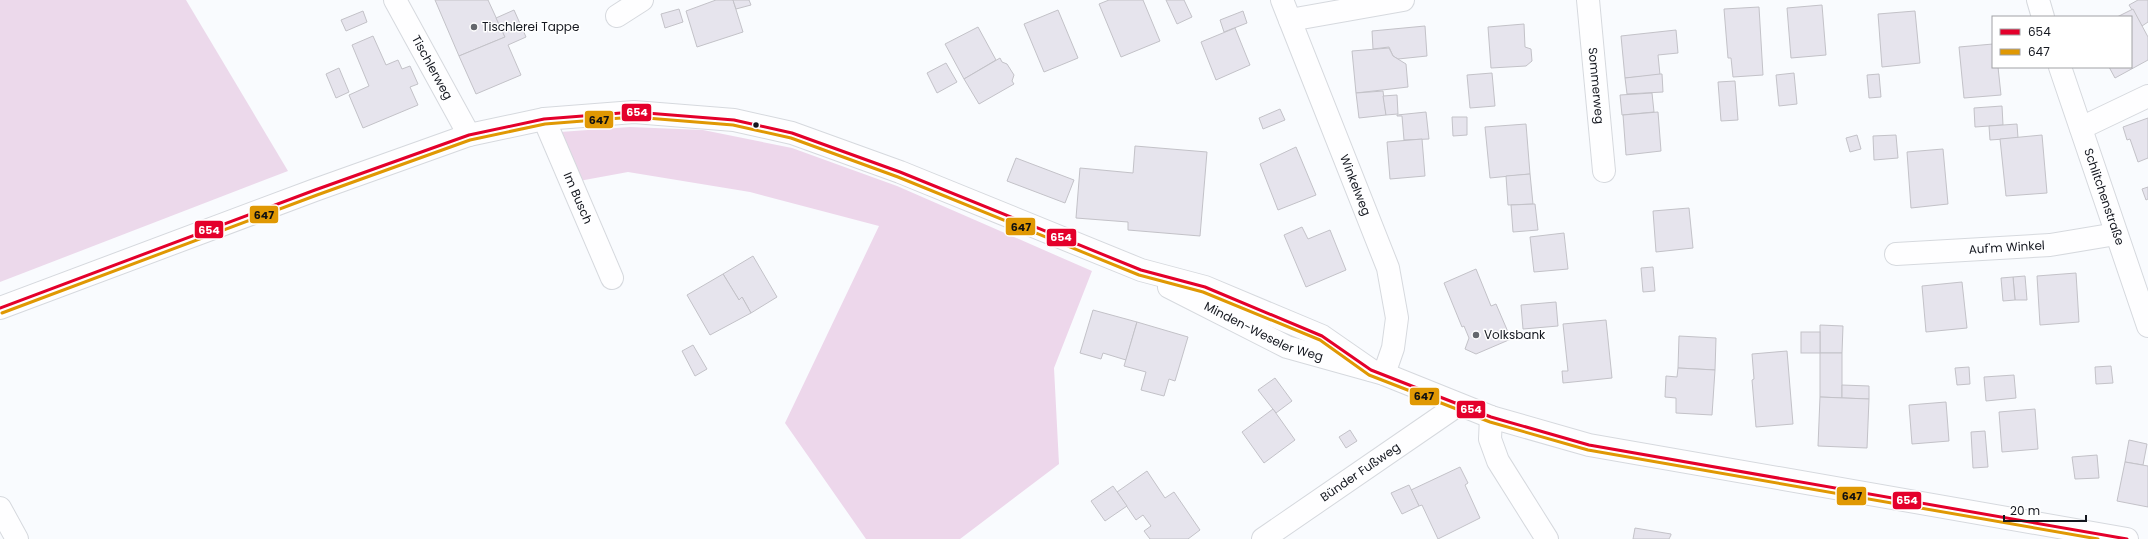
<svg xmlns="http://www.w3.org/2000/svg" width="2148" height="539" font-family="Poppins,sans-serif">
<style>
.green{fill:#ecd9eb}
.forest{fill:#edd7eb}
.building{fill:#e6e4ed;stroke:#c3c2c8}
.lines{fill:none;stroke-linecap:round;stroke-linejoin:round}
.street-casing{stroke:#d6d9de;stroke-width:24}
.secondary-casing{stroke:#d6d9de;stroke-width:24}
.street{stroke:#fefeff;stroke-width:22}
.secondary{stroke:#fefeff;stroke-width:22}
.bus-1-casing{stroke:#fff;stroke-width:6}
.bus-2-casing{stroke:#fff;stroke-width:6}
.bus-1{stroke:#e4002b;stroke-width:3}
.bus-2{stroke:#e09803;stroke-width:3}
.poi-dot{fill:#64676d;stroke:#fff;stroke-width:1.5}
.bus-dot{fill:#14171f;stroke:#fff;stroke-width:1.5}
.labels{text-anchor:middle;stroke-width:3;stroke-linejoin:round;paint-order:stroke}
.poi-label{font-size:12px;fill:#14171f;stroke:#fff;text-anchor:start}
.street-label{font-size:12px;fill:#14171f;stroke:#fff}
.line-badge{stroke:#fff;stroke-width:1.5}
.badge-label{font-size:11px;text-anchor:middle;font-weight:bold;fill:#fff}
.pale-badge-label{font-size:11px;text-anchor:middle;font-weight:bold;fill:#111}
</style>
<rect width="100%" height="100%" fill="#f9fbfe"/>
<!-- green -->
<polygon class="green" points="0,0 186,0 288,171 0,282"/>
<!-- forest -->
<polygon class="forest" points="630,127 703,130 792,148 897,186 1092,271 1054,368 1059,464 960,539 866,539 785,423 879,226 750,192 628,172 579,181 560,132"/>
<!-- building -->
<g class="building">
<polygon points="435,0 488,0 505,37 459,56"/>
<polygon points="716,0 733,0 743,32 697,47 686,11"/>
<polygon points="733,0 749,0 751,5 736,9"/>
<polygon points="1109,0 1143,0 1160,41 1121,57 1099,4"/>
<polygon points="1166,0 1184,0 1192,17 1177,24"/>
<polygon points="2138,0 2148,0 2148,22 2142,26 2129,5"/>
<polygon points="1822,5 1826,55 1791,58 1787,8"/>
<polygon points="1759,7 1763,75 1733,77 1731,58 1728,58 1724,9"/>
<polygon points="679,9 683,22 665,28 661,14"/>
<polygon points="2133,9 2148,37 2148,60 2115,78 2109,67 2131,67 2131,17 2117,17"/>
<polygon points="514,10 526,37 508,45 521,75 476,94 459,56 505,37 496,18"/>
<polygon points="1058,10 1078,58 1044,72 1024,24"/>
<polygon points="363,11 367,22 346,31 341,20"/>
<polygon points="1243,11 1247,23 1224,32 1220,20"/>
<polygon points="1915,11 1920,63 1882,67 1878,14"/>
<polygon points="1524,24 1525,47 1531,49 1532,61 1526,66 1491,68 1488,27"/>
<polygon points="1425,26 1427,56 1398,59 1393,56 1389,47 1373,49 1372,31"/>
<polygon points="978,27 996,60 964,79 945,44"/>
<polygon points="1235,28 1250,65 1216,80 1201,42"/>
<polygon points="1676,30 1678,53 1658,55 1660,75 1625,78 1621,36"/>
<polygon points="373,36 386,65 398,60 402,69 410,66 418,84 410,87 418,105 363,128 349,95 369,86 352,45"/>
<polygon points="1993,44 1993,67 1998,67 2001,95 1964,98 1959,47"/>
<polygon points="1389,48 1393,56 1406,64 1408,87 1356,93 1352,51"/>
<polygon points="1000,58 1002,62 1007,64 1014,75 1012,81 1014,84 979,104 964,79"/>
<polygon points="946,63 957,82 937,93 927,73"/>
<polygon points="339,68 349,92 336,98 326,74"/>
<polygon points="1492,73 1495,106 1470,108 1467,75"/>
<polygon points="1794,73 1797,104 1779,106 1776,75"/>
<polygon points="1660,74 1662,74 1663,92 1627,94 1625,78"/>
<polygon points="1879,74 1881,97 1869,98 1867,75"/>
<polygon points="1735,81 1738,120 1721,121 1718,82"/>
<polygon points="1383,91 1386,115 1359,118 1356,93"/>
<polygon points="1652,93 1654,112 1622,115 1620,95"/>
<polygon points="1397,95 1398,114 1386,115 1383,96"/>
<polygon points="2002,106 2003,125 1975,127 1974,108"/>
<polygon points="1280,109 1285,120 1263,129 1259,118"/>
<polygon points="1426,112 1429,139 1404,140 1402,116 1397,116 1397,115"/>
<polygon points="1658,112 1661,151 1626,155 1623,115"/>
<polygon points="1452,117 1467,117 1467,135 1453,136"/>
<polygon points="2148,118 2148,158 2138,162 2130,139 2127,140 2123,127"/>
<polygon points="1526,124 1530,174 1490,178 1485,127"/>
<polygon points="2017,124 2018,138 1990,140 1989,126"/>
<polygon points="1857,135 1861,149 1850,152 1846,138"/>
<polygon points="1896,135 1898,158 1874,160 1873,136"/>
<polygon points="2042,135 2047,193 2006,196 2000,139"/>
<polygon points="1422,139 1425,176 1390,179 1387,142"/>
<polygon points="1135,146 1207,152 1200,236 1128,230 1128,222 1076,218 1080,168 1133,173"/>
<polygon points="1296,147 1316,195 1278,210 1260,164"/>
<polygon points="1943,149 1948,204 1911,208 1907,152"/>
<polygon points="1016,158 1074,180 1065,203 1007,181"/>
<polygon points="1530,174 1533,204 1508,205 1506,176"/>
<polygon points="2148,187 2148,199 2146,200 2142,189"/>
<polygon points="1535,204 1538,230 1513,232 1511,205"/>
<polygon points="1689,208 1693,248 1656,252 1653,211"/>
<polygon points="1302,227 1308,239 1330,230 1346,270 1306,287 1284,235"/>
<polygon points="1564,233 1568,269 1534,272 1530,237"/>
<polygon points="753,256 777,297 751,313 742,297 739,300 723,274"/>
<polygon points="1653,267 1655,291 1643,292 1641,268"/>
<polygon points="1476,269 1491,306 1496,304 1511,339 1476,354 1465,349 1469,338 1464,326 1462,327 1444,283"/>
<polygon points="2076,273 2079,322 2040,325 2037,276"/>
<polygon points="723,274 739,300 742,297 751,313 710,335 687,295"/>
<polygon points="2025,276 2027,300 2015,300 2013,277"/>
<polygon points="2013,277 2015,300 2003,301 2001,278"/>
<polygon points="1962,282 1967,328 1926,332 1922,286"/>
<polygon points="1556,302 1558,326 1523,329 1521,305"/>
<polygon points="1093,310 1137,322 1126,360 1103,353 1101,359 1080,353"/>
<polygon points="1606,320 1612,378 1563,383 1562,371 1568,371 1563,324"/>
<polygon points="1137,322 1188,337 1175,381 1169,379 1164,396 1141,390 1146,372 1124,366"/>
<polygon points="1820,325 1843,326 1842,353 1820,353"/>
<rect x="1801" y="332" width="19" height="21"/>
<polygon points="1679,336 1716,338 1715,370 1678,368"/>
<polygon points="693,345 707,369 695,376 682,351"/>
<polygon points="1787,351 1793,424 1756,427 1752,380 1754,379 1752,354"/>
<polygon points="1820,353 1842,353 1842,398 1820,397"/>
<polygon points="2111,366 2113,383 2096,384 2095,367"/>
<polygon points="1969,367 1970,384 1957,385 1955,368"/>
<polygon points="1678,368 1715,370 1712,415 1676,413 1676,398 1665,397 1666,376 1677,377"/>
<polygon points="2014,375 2016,398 1986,401 1984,377"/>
<polygon points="1275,378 1292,401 1276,413 1258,390"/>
<polygon points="1842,385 1869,386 1869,399 1842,398"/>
<polygon points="1820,397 1869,399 1867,448 1818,446"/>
<polygon points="1946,402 1949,441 1912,444 1909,405"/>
<polygon points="1273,409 1295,440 1264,463 1242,432"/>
<polygon points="2035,409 2038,449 2002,452 1999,412"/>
<polygon points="1350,430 1357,441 1346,448 1339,437"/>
<polygon points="1985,431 1988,467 1973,468 1971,432"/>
<polygon points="2129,440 2147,444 2143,465 2125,462"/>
<polygon points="2097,455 2099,478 2075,479 2072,457"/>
<polygon points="2125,462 2148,466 2148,507 2117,501"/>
<polygon points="1460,467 1468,483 1465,485 1480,518 1438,539 1422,505 1419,506 1411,490"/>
<polygon points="1147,471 1165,498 1174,492 1200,530 1188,539 1150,539 1144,531 1151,526 1143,515 1136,520 1117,492"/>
<polygon points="1409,485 1419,506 1402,514 1391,493"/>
<polygon points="1113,486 1127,506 1105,521 1091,501"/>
<polygon points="1635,528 1671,534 1671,535 1669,539 1633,539"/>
</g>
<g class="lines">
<!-- street casing -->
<g class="street-casing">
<g id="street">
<path id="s1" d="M395,0l74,135"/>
<path id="s2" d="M1282,0l106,268 9,50 -4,30 -9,26"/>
<path id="s3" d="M1588,0l16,171"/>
<polyline points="2038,0 2043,17"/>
<polyline points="617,16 642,0"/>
<polyline points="1290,20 1403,0"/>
<path id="s4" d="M2060,67l88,259"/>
<path id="s5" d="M544,119l68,159"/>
<polyline points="2081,128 2148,96"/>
<path id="s6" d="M1896,254l154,-9 66,-11"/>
<polyline points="1491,417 1490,439 1498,461 1547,539"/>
<polyline points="0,508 17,539"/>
<path id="s7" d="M1263,539l195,-134"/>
</g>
</g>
<!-- secondary casing -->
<g class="secondary-casing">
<g id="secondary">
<path id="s8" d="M1169,287l118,60 97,27 107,43 98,28 538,94"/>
<polyline points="0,308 315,190 469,135 544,119 634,112 734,120 792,133 900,172 1141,270 1205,287 1322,336 1371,370"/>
</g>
</g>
<!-- street -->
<use href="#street" class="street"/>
<!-- secondary -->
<use href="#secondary" class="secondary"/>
<!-- bus-1 casing -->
<g class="bus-1-casing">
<polyline id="bus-1" points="0,308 315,190 469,135 544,119 634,112 734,120 792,133 900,172 1141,270 1205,287 1322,336 1371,370 1491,417 1589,445 2127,539"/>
</g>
<!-- bus-2 casing -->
<g class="bus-2-casing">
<polyline id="bus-2" points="2,313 317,195 470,140 545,124 634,117 733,125 791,138 898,177 1139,275 1203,292 1320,340 1369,375 1490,422 1588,450 2098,539"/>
</g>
<!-- bus-1 -->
<use href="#bus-1" class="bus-1"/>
<!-- bus-2 -->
<use href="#bus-2" class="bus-2"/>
</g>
<!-- markers -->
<g class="poi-dot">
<circle cx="474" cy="27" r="4"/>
<circle cx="1476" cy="335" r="4"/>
</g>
<circle class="bus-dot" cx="756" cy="125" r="3.5"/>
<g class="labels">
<!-- poi labels -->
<g class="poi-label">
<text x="482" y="31">Tischlerei Tappe</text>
<text x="1484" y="339">Volksbank</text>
</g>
<!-- street labels -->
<g class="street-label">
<text dy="4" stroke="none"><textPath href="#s1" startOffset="77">Tischlerweg</textPath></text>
<text dy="4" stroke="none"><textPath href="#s3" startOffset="86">Sommerweg</textPath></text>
<text dy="4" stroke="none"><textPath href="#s2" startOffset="199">Winkelweg</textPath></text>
<text dy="4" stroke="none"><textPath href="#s4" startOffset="137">Schlitchenstraße</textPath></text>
<text dy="4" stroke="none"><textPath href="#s5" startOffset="86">Im Busch</textPath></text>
<text dy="4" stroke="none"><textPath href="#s6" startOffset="111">Auf'm Winkel</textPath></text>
<text dy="4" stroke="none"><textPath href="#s8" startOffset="105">Minden-Weseler Weg</textPath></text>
<text dy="4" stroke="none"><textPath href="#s7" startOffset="118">Bünder Fußweg</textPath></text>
</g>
</g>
<g class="line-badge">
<rect x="621" y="103" width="31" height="19" rx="4" fill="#e4002b"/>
<rect x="584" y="110" width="30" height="19" rx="4" fill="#e09803"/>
<rect x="249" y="205" width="30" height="19" rx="4" fill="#e09803"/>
<rect x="1005" y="217" width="31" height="19" rx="4" fill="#e09803"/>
<rect x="194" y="220" width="30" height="19" rx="4" fill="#e4002b"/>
<rect x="1046" y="228" width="31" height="19" rx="4" fill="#e4002b"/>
<rect x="1409" y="387" width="31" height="19" rx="4" fill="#e09803"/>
<rect x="1456" y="400" width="30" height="19" rx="4" fill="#e4002b"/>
<rect x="1836" y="486" width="31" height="20" rx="4" fill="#e09803"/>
<rect x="1892" y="491" width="30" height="19" rx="4" fill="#e4002b"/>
</g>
<g class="badge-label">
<text x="637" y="116">654</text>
<text x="209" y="234">654</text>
<text x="1061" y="241">654</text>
<text x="1471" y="413">654</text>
<text x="1907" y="504">654</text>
</g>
<g class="pale-badge-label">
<text x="599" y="124">647</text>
<text x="264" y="219">647</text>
<text x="1021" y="231">647</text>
<text x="1424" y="400">647</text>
<text x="1852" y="500">647</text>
</g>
<!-- legend -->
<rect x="1992" y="16" width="140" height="52" fill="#ffffff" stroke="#a1a2a5"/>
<rect x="2000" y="29" width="20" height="6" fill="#e4002b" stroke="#a1a2a5"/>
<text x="2028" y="36" font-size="12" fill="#14171f">654</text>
<rect x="2000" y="49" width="20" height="6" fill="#e09803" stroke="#a1a2a5"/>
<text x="2028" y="56" font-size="12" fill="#14171f">647</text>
<!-- scale -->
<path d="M2004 515v6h82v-6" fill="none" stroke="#14171f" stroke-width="2"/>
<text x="2010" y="515" font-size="12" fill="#14171f" stroke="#ffffff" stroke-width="3" paint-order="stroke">20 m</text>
</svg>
